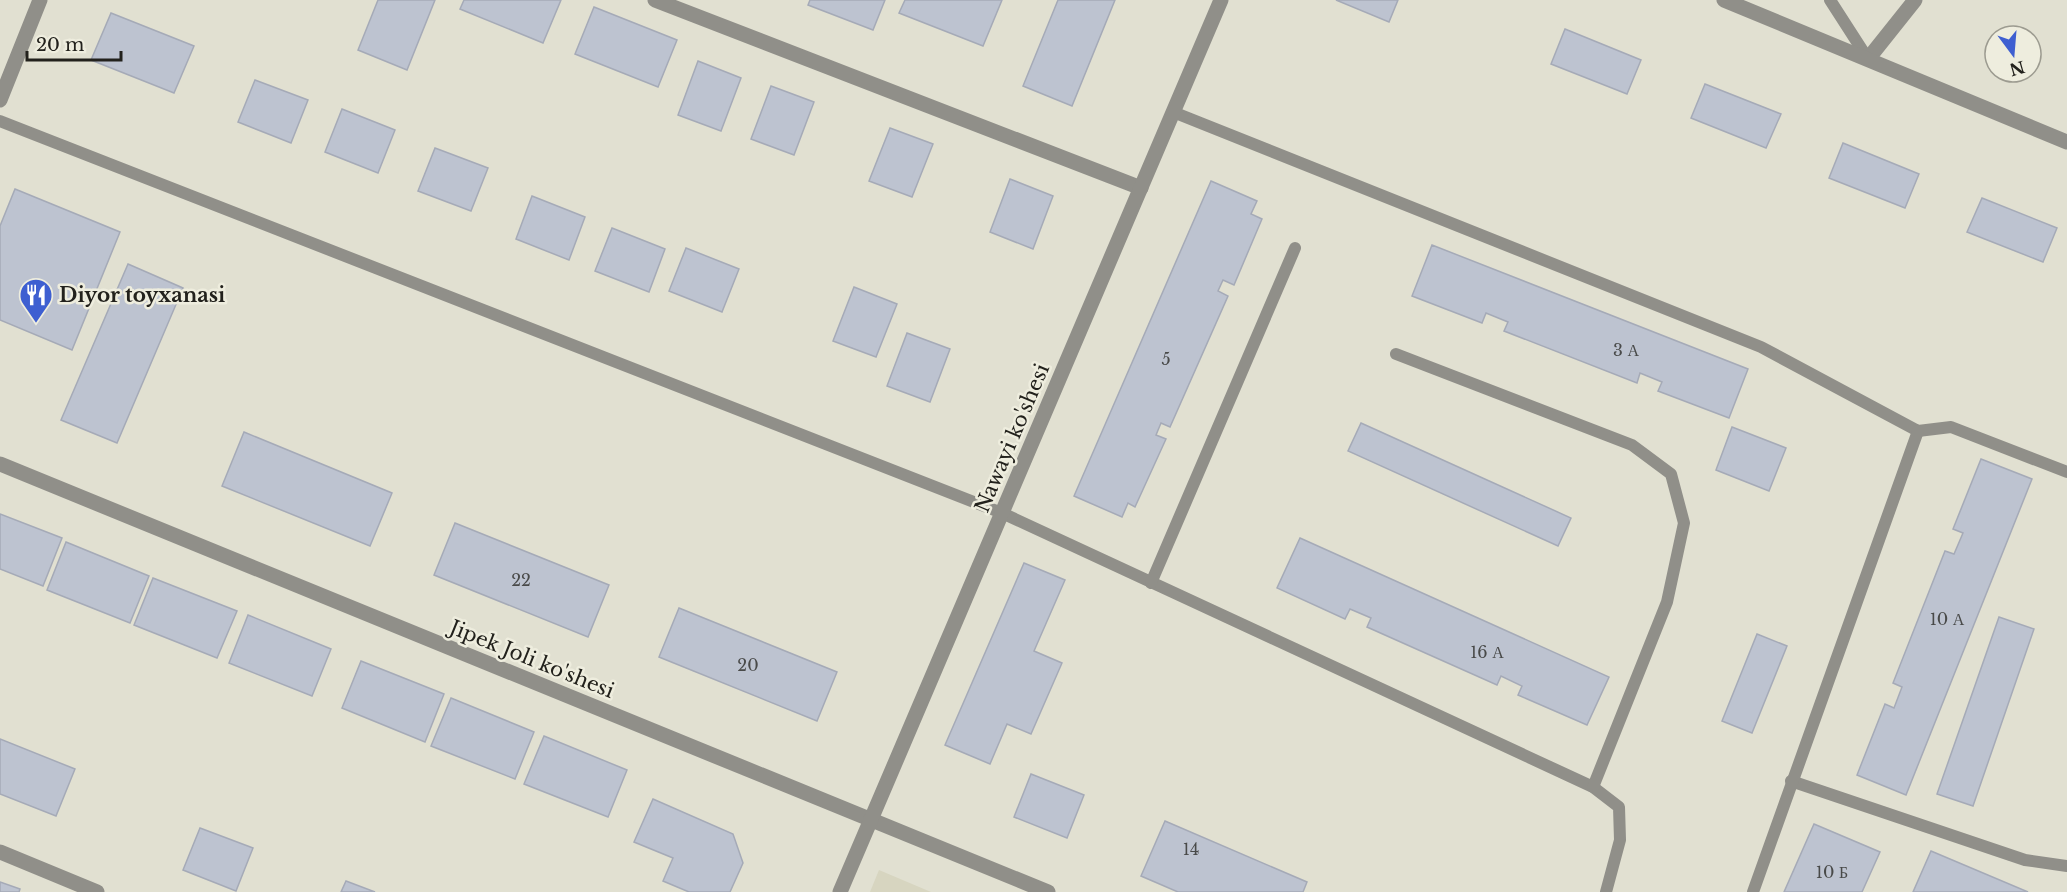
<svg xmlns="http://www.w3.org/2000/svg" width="2067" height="892" font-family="'Libre Baskerville',serif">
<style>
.built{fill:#d7d5c0}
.building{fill:#bdc3d0;stroke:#a5aab7;stroke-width:1.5}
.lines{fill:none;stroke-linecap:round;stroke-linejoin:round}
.service{stroke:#908f89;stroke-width:12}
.minor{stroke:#908f89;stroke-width:15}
.tertiary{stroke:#908f89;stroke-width:15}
.labels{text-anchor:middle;stroke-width:5;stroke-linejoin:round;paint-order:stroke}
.number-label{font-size:16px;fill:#494a49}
.poi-label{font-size:20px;font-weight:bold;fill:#22211c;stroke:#eeedde;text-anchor:start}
.street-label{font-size:20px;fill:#22211c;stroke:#eeedde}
</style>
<rect width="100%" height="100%" fill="#e1e0d1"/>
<!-- built -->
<polygon class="built" points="879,870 931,892 870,892"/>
<!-- building -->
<g class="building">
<polygon points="378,0 435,0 407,70 358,50"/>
<polygon points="464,0 561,0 543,43 460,9"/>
<polygon points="810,0 885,0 873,30 808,5"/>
<polygon points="905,0 1002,0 983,46 899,13"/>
<polygon points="1058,0 1115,0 1072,106 1023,86"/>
<polygon points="1336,0 1398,0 1389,22"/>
<polygon points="594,7 677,40 658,87 575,54"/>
<polygon points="111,13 194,46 174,93 91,60"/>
<polygon points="1565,29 1641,60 1627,94 1551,64"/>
<polygon points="698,61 741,78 721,131 678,115"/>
<polygon points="255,80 308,100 291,143 238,122"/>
<polygon points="1705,84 1781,114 1766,148 1691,118"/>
<polygon points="771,86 814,102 794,155 751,139"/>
<polygon points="342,109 395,130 378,173 325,152"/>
<polygon points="890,128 933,144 912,197 869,181"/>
<polygon points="1843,143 1919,174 1905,208 1829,178"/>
<polygon points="435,148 488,168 471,211 418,191"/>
<polygon points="1010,179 1053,196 1033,249 990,232"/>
<polygon points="1211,181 1257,201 1251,214 1262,219 1234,285 1223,280 1218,291 1228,296 1170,427 1161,423 1156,435 1166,439 1135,507 1128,503 1122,517 1074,496"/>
<polygon points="15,189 120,232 72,350 0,320 0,226"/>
<polygon points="532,196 585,217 569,260 516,239"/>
<polygon points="1982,198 2057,228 2043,262 1967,232"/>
<polygon points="612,228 665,249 649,292 595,271"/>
<polygon points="1432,245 1748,369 1729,418 1658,391 1662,382 1640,373 1637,383 1504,331 1508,322 1486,313 1482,323 1412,296"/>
<polygon points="686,248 739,269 722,312 669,291"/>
<polygon points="128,264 183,288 117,443 61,420"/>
<polygon points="854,287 897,304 876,357 833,341"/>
<polygon points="907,333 950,349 930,402 887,386"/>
<polygon points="1361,423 1571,518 1558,546 1348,451"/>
<polygon points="1732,427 1786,448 1769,491 1716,470"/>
<polygon points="244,432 392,493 370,546 222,486"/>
<polygon points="1981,459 2032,479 1906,795 1857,775 1885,704 1894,708 1902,687 1893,683 1945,551 1954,554 1963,533 1953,529"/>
<polygon points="0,514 62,538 43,586 0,569"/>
<polygon points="455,523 609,585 588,637 434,575"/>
<polygon points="1300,538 1609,677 1587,725 1518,695 1522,686 1501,676 1497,685 1367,627 1371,618 1350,609 1345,619 1277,588"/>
<polygon points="66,542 149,576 130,623 47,590"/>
<polygon points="1024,563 1065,580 1034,651 1062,663 1031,734 1007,724 990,764 945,745"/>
<polygon points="153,578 237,611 217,658 134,625"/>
<polygon points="679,608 837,672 817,721 659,657"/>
<polygon points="248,615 331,649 312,696 229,663"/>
<polygon points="1999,617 2034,629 1973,806 1937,794"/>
<polygon points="1757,634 1787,646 1752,733 1722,721"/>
<polygon points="361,661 444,694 425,742 342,708"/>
<polygon points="451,698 534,732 515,779 431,746"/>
<polygon points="544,736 627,770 608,817 524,784"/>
<polygon points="0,739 75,769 56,816 0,794"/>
<polygon points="1031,774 1084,795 1067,838 1014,817"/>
<polygon points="653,799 733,834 743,863 730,892 689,892 663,881 673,858 634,842"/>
<polygon points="1165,821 1307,882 1303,892 1178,892 1141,876"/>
<polygon points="1814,824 1880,852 1862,892 1784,892"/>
<polygon points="200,828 253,848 236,891 183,870"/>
<polygon points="1931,851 2028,892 1913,892"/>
<polygon points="346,881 375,892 341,892"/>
<polygon points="0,882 20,889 19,892 0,892"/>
</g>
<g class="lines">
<!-- service -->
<g class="service">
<polyline points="1830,0 1868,59"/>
<polyline points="1173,112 1761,347 1918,431 1951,427 2067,472"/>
<polyline points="0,121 1002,513 1593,787 1619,807 1620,840 1606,892"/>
<polyline points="1396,354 1632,445 1671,474 1684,523 1667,602 1593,787"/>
<polyline points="1151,583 1295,248"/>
<polyline points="1791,781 2025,860 2067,866"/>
<polyline points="1753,892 1918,431"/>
</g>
<!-- minor -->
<g class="minor">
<polyline points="655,0 1141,188"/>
<polyline points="1868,59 1915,0"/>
<polyline points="0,100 40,0"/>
<polyline points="0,464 1048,892"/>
<polyline points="0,852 97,892"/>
<polyline points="840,892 1221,0"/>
</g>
<!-- tertiary -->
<polyline class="tertiary" points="1724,0 2067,142"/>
</g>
<!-- icons -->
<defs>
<g id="restaurant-pin" transform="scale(1.725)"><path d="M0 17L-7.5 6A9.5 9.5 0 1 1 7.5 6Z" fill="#3e5fd1" stroke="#eeedde"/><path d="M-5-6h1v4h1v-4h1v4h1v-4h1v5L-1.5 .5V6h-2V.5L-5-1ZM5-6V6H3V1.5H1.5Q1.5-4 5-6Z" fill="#fff"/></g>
</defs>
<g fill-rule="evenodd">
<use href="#restaurant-pin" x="36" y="295"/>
</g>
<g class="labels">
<!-- number labels -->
<g class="number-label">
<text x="1626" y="356">3 А</text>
<text x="1166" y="365">5</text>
<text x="521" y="586">22</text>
<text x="1947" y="625">10 А</text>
<text x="1487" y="658">16 А</text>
<text x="748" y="671">20</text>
<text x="1191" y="855">14</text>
<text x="1832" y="878">10 Б</text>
</g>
<!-- poi labels -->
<g class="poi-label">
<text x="59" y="302">Diyor toyxanasi</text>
</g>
<!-- street labels -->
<g class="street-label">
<text transform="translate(1012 438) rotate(-67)" y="7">Nawayi ko'shesi</text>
<text transform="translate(532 659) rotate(22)" y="7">Jipek Joli ko'shesi</text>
</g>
</g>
<!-- north arrow -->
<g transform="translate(2013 54) rotate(164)"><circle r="28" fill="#eeedde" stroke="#9c9b90" stroke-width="1.5"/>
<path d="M0-4.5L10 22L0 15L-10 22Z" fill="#3e5fd1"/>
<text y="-9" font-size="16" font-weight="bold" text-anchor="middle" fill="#22211c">N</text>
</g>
<!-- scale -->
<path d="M27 51v9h94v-9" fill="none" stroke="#22211c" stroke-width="3"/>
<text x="36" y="51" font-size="18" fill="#22211c" stroke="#eeedde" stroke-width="4.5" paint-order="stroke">20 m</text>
</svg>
